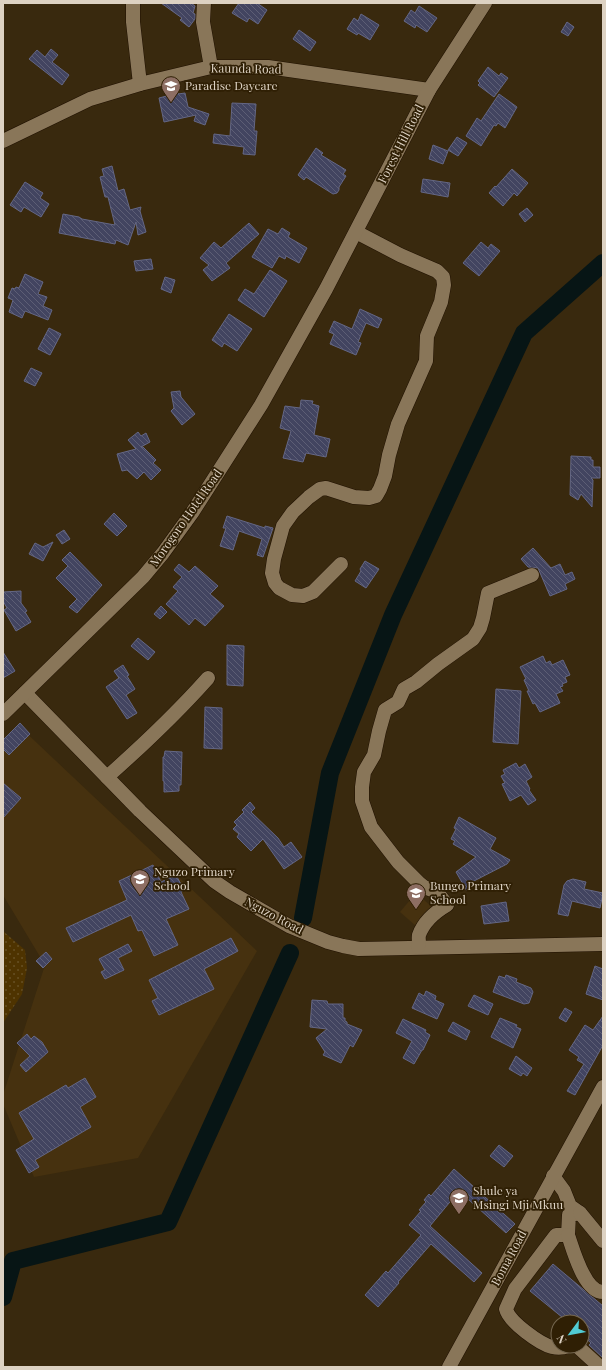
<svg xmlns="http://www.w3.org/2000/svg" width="606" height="1370" font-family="'Playfair Display',serif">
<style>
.built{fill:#46310f}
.grass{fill:url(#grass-dots)}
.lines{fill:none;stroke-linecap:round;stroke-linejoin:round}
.river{stroke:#071515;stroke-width:18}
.building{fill:url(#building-back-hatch);stroke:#646785}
.minor-casing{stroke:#201100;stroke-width:15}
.minor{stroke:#897659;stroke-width:14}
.labels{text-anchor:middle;stroke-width:3.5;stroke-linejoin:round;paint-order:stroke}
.street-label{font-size:12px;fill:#ddd2c3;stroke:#2f1f04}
.poi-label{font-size:12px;fill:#ddd2c3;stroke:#2f1f04;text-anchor:start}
</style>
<defs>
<pattern id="grass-dots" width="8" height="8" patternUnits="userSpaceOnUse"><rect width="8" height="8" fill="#4e3300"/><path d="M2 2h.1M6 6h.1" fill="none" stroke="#675024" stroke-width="1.8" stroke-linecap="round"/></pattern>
<pattern id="building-back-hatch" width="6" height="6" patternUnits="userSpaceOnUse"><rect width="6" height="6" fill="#424460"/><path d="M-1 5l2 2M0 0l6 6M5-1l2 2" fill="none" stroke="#5d5e75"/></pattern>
</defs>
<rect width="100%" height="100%" fill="#39290e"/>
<!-- built -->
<g class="built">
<polygon points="19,726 257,951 138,1158 34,1177 3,1104 3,1095 45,965 3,895 3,748"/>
<polygon points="416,893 432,907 416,926 400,912"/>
</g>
<!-- grass -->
<polygon class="grass" points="3,931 25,950 27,968 22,994 3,1023"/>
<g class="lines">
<!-- river -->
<g class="river">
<polyline points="303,918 330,773 393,615 524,333 603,263"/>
<polyline points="3,1297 13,1261 168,1222 290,953"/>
</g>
</g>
<!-- building -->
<g class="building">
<polygon points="161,3 191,3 195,6 193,13 195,14 195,19 189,27 180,20 182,18"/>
<polygon points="239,3 257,3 267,10 258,24 249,18 247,22 232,13"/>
<polygon points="419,6 437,18 427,32 416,25 415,28 404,21 411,10 415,13"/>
<polygon points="361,14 379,25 370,40 358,33 357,35 347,29 354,18 358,21"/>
<polygon points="567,22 574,27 568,36 561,32"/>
<polygon points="299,30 316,42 310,51 293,39"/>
<polygon points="51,49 58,55 52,62 69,75 62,85 29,59 37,50 45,57"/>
<polygon points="488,67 499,76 501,73 508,78 494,97 478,85 480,83 478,81"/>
<polygon points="178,93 178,94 185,93 188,107 209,114 205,125 194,121 196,115 164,122 159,98"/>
<polygon points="499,94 517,107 505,128 498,123 496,126 494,125 481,146 466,136 477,118 481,121"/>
<polygon points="232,103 256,104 254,131 257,131 255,155 243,154 244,147 213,143 214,134 230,136"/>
<polygon points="457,137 467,143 458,156 448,150"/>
<polygon points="433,145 448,151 443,164 429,159"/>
<polygon points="316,148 323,153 321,155 346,170 343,174 346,176 339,187 339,190 337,193 333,194 306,177 304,180 298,175"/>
<polygon points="112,166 118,191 124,189 130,210 141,207 140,211 146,232 138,235 136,222 128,245 116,240 115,244 59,233 63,214 79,217 82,219 115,225 108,197 105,197 100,177 104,176 102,169"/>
<polygon points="512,169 528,183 517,196 514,193 503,206 489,193 495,186 496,187"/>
<polygon points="423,179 450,183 448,197 421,192"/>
<polygon points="25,182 43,193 40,198 49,204 41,217 24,207 21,212 10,205"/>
<polygon points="527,208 533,215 525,222 519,214"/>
<polygon points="249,223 259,234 226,263 230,268 212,281 203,270 209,265 200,258 214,242 221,248"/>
<polygon points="282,228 290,233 288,237 307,248 299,263 286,256 285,259 279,256 272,268 252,257 268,229 278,234"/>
<polygon points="481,242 488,248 491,244 500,251 479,276 463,263"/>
<polygon points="151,259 153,269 136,271 134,261"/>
<polygon points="270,270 287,281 264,317 238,300 245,289 254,294"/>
<polygon points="25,274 43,282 38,294 47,297 43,306 52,310 48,320 25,311 22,318 9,312 13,300 8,298 12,288 15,289 16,287 19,288"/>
<polygon points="165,277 175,280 171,293 161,289"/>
<polygon points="360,309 382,319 378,328 366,323 358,342 361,343 356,355 330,344 334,334 329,332 334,321 352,329"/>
<polygon points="229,314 252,329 237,351 224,343 222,347 212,340"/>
<polygon points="49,328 61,334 50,355 38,349"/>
<polygon points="31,368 42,373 35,386 24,381"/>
<polygon points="180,391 181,397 195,414 182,425 171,411 174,408 171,392"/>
<polygon points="301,400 313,401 312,404 319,406 314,435 330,439 326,457 306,453 303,462 283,458 291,431 280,428 285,406 300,408"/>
<polygon points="138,432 141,436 146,433 150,442 141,447 143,447 156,460 153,463 161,470 151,480 144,472 137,479 127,470 122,471 117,454 136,449 128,440"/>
<polygon points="571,456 591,457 591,460 593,460 593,467 600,467 600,478 591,478 593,480 592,507 581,494 578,500 570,495"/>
<polygon points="114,513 127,526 117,536 104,524"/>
<polygon points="227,516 265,528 265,526 273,528 263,557 257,555 262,539 239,531 233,550 220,546 226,528 223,528"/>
<polygon points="64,530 70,539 62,544 56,535"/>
<polygon points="53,542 43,561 29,554 35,543 43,547"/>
<polygon points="533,548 551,568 560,564 565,575 572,572 575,579 565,584 567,589 550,596 538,568 528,567 521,559"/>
<polygon points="70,552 102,585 77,613 69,607 77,599 56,578 68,566 62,560"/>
<polygon points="365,561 379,569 366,588 355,581 361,571 360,569"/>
<polygon points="179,564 189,572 195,566 218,586 210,594 224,606 205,626 195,618 189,625 166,604 178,591 173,587 182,577 174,570"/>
<polygon points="21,591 21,603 27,611 25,612 31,622 16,631 4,610 7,608 3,601 3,592"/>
<polygon points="161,606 167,612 160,619 154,614"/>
<polygon points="138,638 155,652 148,660 131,646"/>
<polygon points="227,645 244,646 243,686 227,685"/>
<polygon points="3,652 15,671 3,678"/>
<polygon points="543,656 546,663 550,661 552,665 563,660 570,675 565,677 567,682 562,684 563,686 560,687 563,691 556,694 560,703 540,712 535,703 533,704 527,691 529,691 524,680 526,679 520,667"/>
<polygon points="123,665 129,675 127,676 135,689 126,695 137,713 127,719 106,687 119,678 114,671"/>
<polygon points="496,689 521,691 518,744 493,742"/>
<polygon points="205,707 222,708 222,749 204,748"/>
<polygon points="20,723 30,734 9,755 3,749 3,740"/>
<polygon points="165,751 182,752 181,785 179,785 179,791 164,792 164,781 163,781 163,757 164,757"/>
<polygon points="516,763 519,768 525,764 532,777 526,781 530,789 529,790 536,800 528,805 521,795 510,801 502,784 505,783 501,776 505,774 503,770"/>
<polygon points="3,783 21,798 3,818"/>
<polygon points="250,802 255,808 251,812 278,838 284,847 291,842 302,857 284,869 263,839 251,851 237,837 239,834 233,829 237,825 234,822 244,812 242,810"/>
<polygon points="459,817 496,838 490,849 510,860 507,864 470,883 467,891 456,872 476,857 453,844 455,841 451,839 456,829 454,828"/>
<polygon points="153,865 161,882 176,875 184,890 181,892 189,909 166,919 178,945 154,956 142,930 138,931 131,915 73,942 66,928 127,900 119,881"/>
<polygon points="573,879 586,882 584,889 603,893 600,908 572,901 568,916 558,914 564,885 567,881"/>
<polygon points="506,902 509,921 484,924 481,906"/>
<polygon points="231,938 238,951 204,969 214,989 159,1015 152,1001 158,998 149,980"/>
<polygon points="128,944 132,951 118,958 124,970 105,979 101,972 105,970 99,959"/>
<polygon points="46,952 52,959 43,968 36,961"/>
<polygon points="595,966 603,969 603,1000 586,994"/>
<polygon points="506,975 517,979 516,982 531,988 533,992 529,1003 524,1004 493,992 499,976 505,978"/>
<polygon points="426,991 436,996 435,1000 444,1004 437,1019 412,1008 419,993 424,996"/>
<polygon points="474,995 493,1004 488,1015 468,1006"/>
<polygon points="312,1000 327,1001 328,1004 343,1004 343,1018 345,1018 345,1021 347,1022 347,1024 362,1030 353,1047 350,1045 341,1063 323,1055 325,1052 316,1038 327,1029 310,1027"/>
<polygon points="565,1008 572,1012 566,1022 559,1018"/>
<polygon points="603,1016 603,1045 575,1095 567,1091 584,1064 577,1060 579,1057 569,1050 585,1025 593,1030"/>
<polygon points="500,1018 517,1025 516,1027 521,1029 513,1048 491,1037"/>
<polygon points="403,1019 426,1030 425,1032 430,1035 423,1050 422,1050 414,1064 403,1058 412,1041 396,1033"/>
<polygon points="453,1022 470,1031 466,1040 448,1031"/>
<polygon points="27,1034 31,1039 34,1036 42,1042 48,1052 26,1072 20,1065 30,1056 17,1043"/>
<polygon points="516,1056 532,1068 527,1076 523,1073 521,1076 509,1069"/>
<polygon points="85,1078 96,1097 80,1107 91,1127 35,1160 39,1167 29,1173 16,1150 34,1139 19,1113 66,1085 68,1088"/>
<polygon points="499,1145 513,1156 504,1167 490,1156"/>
<polygon points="454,1169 515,1224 506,1233 459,1191 430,1226 482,1273 474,1282 431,1244 398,1282 399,1283 378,1307 365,1295 386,1271 388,1273 421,1235 409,1225 421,1211 419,1210 426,1202 424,1200 429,1194 431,1196"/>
<polygon points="553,1264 603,1306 603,1358 589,1345 591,1343 582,1335 582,1322 568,1322 530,1291"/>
</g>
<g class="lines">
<!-- minor casing -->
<g class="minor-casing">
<g id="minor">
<polyline points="133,3 133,22 140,84"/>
<polyline points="204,3 203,22 211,67"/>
<polyline points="3,141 90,99 140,84 211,67 268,67 429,90"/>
<polyline points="341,564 313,592 303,596 292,595 279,588 275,583 272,573 274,559 283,526 293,512 309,497 320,489 326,488 354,497 369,498 376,496 380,489 385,476 389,455 398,424 426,361 427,336 441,302 444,285 443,277 437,271 400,255 356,232"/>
<polyline points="25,693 140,811 214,881 230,892 289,926 328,942 343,946 359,949 603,944"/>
<polyline points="3,714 143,577 163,553 192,513 261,405 326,289 429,90 485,3"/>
<path d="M107,777c35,-31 69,-63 101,-99"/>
<path d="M418,947c2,-5 0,-8 1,-12 5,-14 16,-23 28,-30l-10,-13 -13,-5 -5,-4 -21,-21 -27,-35 -9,-26v-14l2,-15 10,-17 5,-24 6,-21 13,-8 6,-13 12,-7 22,-18 35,-25 7,-11 3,-10 5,-25 44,-18"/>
<path d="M553,1176l11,15 6,15 10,7 -11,2 -1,20h-12l-41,54 -9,20c3,13 34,35 46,38 5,1 11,1 16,-1"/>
<polyline points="580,1213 603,1241"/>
<path d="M568,1235c5,14 16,57 35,57"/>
<polyline points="577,1346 600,1367"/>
<polyline points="449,1367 603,1087"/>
</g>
</g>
<!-- minor -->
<use href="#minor" class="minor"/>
</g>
<!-- icons -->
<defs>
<g id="school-pin" transform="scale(1)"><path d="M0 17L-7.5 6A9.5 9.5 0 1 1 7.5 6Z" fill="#8d6e63" stroke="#2f1f04"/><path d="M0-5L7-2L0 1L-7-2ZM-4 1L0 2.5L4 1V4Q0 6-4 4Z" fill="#fff"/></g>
</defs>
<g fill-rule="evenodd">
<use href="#school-pin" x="171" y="86"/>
<use href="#school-pin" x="140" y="879"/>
<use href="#school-pin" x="416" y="893"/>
<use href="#school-pin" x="459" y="1198"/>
</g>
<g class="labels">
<!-- street labels -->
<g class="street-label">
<text transform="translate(246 69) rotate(1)" y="4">Kaunda Road</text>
<text transform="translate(401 144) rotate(-63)" y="4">Forest Hill Road</text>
<text transform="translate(186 518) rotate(-55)" y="4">Morogoro Hotel Road</text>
<text transform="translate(274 916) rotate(28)" y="4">Nguzo Road</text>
<text transform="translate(509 1258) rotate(-62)" y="4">Boma Road</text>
</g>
<!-- poi labels -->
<g class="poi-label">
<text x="185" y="90">Paradise Daycare</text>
<text x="154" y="876">Nguzo Primary<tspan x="154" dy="14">School</tspan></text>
<text x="430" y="890">Bungo Primary<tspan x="430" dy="14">School</tspan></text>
<text x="473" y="1195">Shule ya<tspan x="473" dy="14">Msingi Mji Mkuu</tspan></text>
</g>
</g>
<!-- border -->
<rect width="606" height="1370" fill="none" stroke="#ddd2c3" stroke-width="8"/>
<!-- north arrow -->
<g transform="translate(570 1334) rotate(238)"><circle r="19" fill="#2f1f04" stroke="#756750"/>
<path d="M0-3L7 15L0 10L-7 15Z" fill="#51ccd4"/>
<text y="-6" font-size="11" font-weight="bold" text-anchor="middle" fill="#ddd2c3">N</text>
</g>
</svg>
